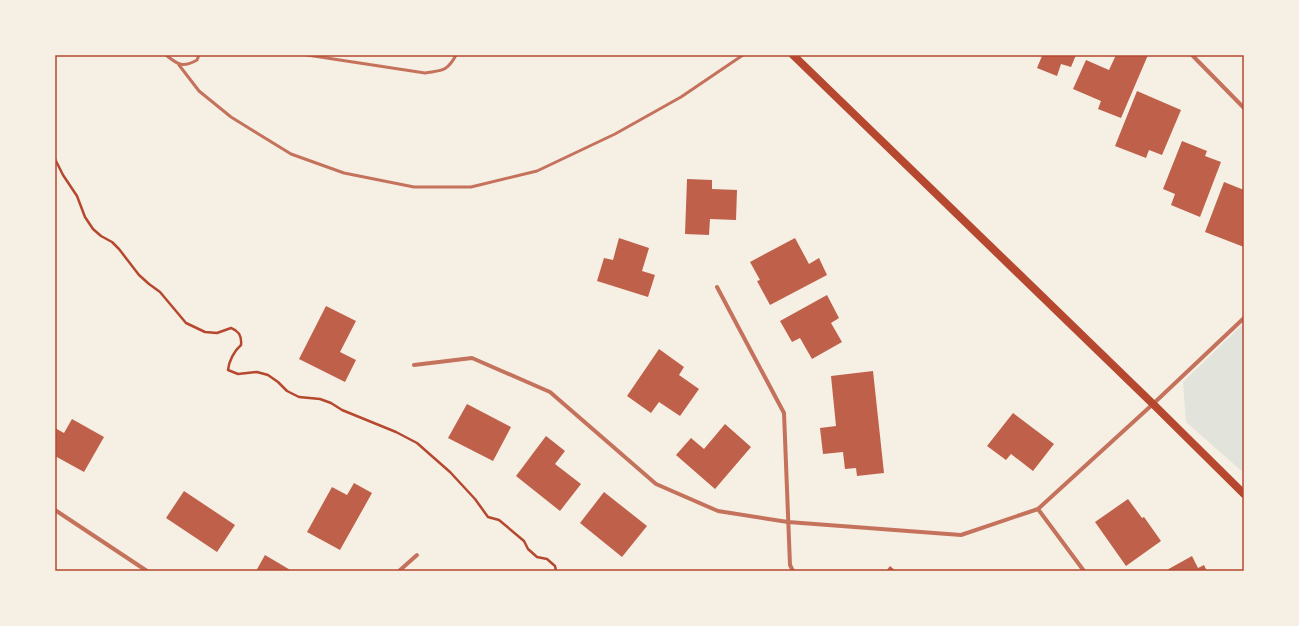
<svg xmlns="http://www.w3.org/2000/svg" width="1299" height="626" font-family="'PT Sans Narrow',sans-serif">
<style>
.green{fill:#e2e4dc}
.building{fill:#bf614a}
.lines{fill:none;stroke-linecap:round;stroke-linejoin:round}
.path{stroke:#b5482f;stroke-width:2.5}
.service{stroke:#c5725c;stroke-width:3}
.minor{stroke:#c5725c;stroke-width:4}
.secondary{stroke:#b5482f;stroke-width:8}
.neatline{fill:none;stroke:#b5482f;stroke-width:1.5}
</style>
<rect width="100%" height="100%" fill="#f6efe4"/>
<!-- green -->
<polygon class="green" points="1244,323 1244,473 1186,422 1183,382"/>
<!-- building -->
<g class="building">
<polygon points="1038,55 1076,55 1071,67 1061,64 1057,76 1037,68 1042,56"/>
<polygon points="1116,55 1148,55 1121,118 1098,109 1101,101 1073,89 1086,60 1109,70"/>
<polygon points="1137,91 1181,110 1162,155 1149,150 1146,158 1115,146"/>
<polygon points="1182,141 1207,151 1205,156 1221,162 1200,217 1171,205 1175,194 1163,189"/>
<polygon points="687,179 712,180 712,189 737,190 736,220 710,219 709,235 685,234"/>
<polygon points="1224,182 1244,190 1244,247 1205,232"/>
<polygon points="619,238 649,248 642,271 655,275 648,297 597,281 604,258 613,260"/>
<polygon points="795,238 809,264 819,258 827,275 770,305 757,281 760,280 750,262"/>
<polygon points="827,295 839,318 831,323 842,342 812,359 800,338 792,342 780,321"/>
<polygon points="326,306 356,321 340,352 356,360 345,382 299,359"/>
<polygon points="659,349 684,367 679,375 699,389 680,416 659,402 651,413 627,396"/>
<polygon points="873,371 884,473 857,476 856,468 845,469 843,452 823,454 820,428 836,426 831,376"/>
<polygon points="467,404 511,427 493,461 448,438"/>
<polygon points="1013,413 1054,444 1033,471 1011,454 1006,460 987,446"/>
<polygon points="72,419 104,437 84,472 55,456 55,428 64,433"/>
<polygon points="725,424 751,447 715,489 676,455 691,438 704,449"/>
<polygon points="546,436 565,451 555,464 581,484 560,511 516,476"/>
<polygon points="354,483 372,493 340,550 307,532 332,487 347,495"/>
<polygon points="184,491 235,525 217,552 166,518"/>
<polygon points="604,492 647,526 622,557 580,523"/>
<polygon points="1128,499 1142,518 1144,517 1161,541 1126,566 1095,522"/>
<polygon points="265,555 292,571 256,571"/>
<polygon points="1192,556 1198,568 1204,565 1207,571 1165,571"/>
<polygon points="890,566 896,571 886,571"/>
</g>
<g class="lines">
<!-- path -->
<path class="path" d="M55,159l8,16 14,21 8,21 8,12 8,7 11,6 7,7 20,26 10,9 11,8 26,31 19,9 12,1 14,-5c8,3 11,8 10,17 -7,6 -12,16 -13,25l10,4 19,-2 11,3 10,7 9,9 12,6 21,2 11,4 11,7 54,22 21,11 33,29 25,27 13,18 11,3 25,21 4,8 9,8 10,2 8,7 1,5"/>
<!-- service -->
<g class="service">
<path d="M166,55c12,10 17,13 31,5l2,-5"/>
<path d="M307,55l118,18c17,-3 22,-1 31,-18"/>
<polyline points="179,65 199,91 231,117 291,154 344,173 414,187 471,187 537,171 615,134 681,97 743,55"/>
</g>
<!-- minor -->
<g class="minor">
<polyline points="1192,55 1244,108"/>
<polyline points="717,287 784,413 790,565 793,571"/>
<polyline points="414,365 472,358 550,392 656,484 718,511 788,522 961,535 1038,509 1153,404 1244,318"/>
<polyline points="1038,509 1084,571"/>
<polyline points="55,510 147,571"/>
<polyline points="399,571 417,555"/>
</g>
<!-- secondary -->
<polyline class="secondary" points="793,55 1153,404 1244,494"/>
</g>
<!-- border -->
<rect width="1299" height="626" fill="none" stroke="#f6efe4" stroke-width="112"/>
<rect x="56" y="56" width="1187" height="514" class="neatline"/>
</svg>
